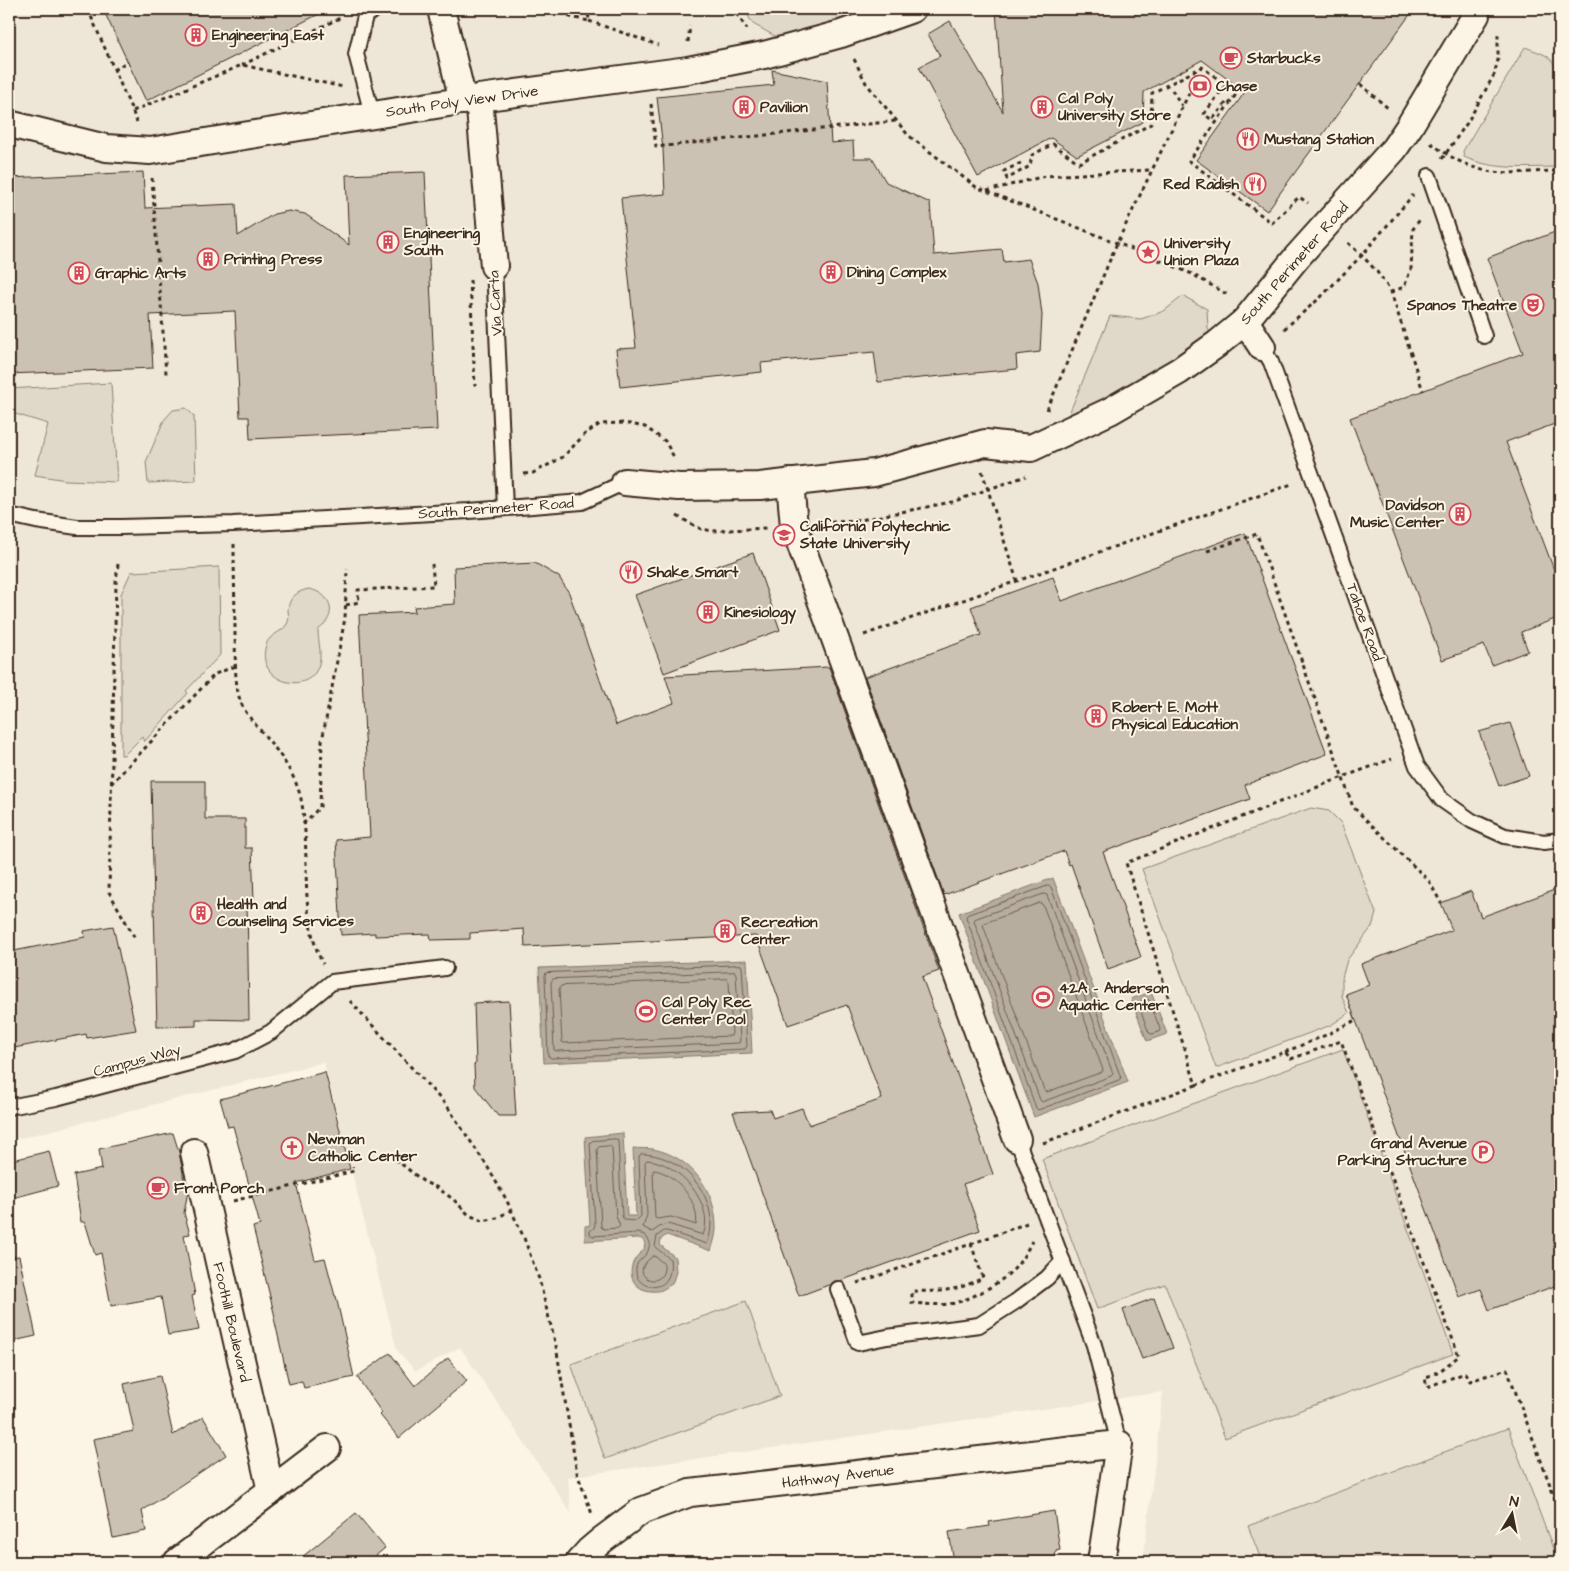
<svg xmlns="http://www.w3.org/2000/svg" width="1569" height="1571" font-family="'Architects Daughter',sans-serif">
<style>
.built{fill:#eee6d6}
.green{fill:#e0d8c8;stroke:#8e8173}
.water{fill:#b7ad9e;stroke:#85796b}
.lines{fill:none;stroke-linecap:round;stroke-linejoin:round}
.shore{stroke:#6d5e51;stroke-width:1}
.building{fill:#ccc2b3;stroke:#3b2a1e}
.lane-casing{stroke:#3b2a1e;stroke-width:18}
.street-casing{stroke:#3b2a1e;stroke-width:30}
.path{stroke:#3b2a1e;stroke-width:3;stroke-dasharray:4 4;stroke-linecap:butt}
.lane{stroke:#fcf5e5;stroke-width:14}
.street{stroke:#fcf5e5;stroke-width:26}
.labels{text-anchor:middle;stroke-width:4;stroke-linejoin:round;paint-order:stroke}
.poi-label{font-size:15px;font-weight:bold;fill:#3b2a1e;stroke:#fcf5e5;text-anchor:start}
.street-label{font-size:15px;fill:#3b2a1e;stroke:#fcf5e5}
</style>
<rect width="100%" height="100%" fill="#fcf5e5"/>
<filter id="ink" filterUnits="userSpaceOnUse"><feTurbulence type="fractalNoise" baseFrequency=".02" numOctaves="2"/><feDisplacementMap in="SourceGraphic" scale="10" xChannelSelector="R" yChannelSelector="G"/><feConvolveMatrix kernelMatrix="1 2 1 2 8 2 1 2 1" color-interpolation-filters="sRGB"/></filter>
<g filter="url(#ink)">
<!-- built -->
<polygon class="built" points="9,9 1560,9 1560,1562 1143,1562 1163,1392 568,1477 571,1513 460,1347 416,1371 397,1350 324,1062 9,1141"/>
<!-- green -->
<g class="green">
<polygon points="744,9 886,9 855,19 853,15 820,25 821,29 782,40 753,24"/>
<path d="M1525,47c23,9 27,7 35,32v88c-32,0 -65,4 -96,-10l-1,-6z"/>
<polygon points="1183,296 1207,309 1208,329 1214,338 1063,428 1110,316 1141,319 1164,311"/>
<polygon points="111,383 117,482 66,480 35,475 48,424 9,412 9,389"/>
<polygon points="186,408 194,416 196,481 148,483 146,462 164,420 173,410"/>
<polygon points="219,567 220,655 186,691 188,693 144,742 142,737 124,755 121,755 121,594 131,572"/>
<path d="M309,589c24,5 29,27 9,41 0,11 4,23 1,34 -9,34 -65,18 -53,-19 3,-11 16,-12 21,-21 3,-5 1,-10 1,-15 1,-12 10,-18 21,-20z"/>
<polygon points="1311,808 1329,811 1341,823 1376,913 1372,927 1347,960 1342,978 1342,996 1349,1013 1331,1025 1216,1068 1142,869"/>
<polygon points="1343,1049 1453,1354 1225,1438 1165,1284 1097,1309 1042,1159"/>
<polygon points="746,1301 780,1396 605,1459 571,1364"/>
<polygon points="1508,1428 1558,1562 1262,1562 1248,1526"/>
</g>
<!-- water -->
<g class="water">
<polygon points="1053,878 1128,1082 1034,1117 959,913"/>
<polygon points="747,960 752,1053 544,1063 539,968"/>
<polygon points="1151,992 1167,1034 1147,1041 1131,999"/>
<path d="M623,1133l4,83h9l-3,-68c7,1 14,0 20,1 37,7 64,42 63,80 0,7 -3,15 -5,22l-44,-16 -6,4 -1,6 15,12 1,15 -4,12c-4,2 -10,7 -14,7 -29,3 -36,-26 -14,-41l1,-7 -3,-4 -4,-1 -53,3v-15l5,-1 -5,-88z"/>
</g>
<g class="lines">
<!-- shore -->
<g class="shore">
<polygon points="1048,886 1051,887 1121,1078 1119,1080 1038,1110 1036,1108 966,917 967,915"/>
<polygon points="1044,894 1047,895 1113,1074 1111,1076 1042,1102 1040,1100 974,921 975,919"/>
<polygon points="1040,903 1043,905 1103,1070 1102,1072 1047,1092 1044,1090 983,925 985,923"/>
<polygon points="741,965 742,967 747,1046 745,1049 551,1058 548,1056 545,976 546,973"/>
<polygon points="735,972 736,974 740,1040 739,1043 557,1051 554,1050 551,982 553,979"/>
<polygon points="727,979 729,982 732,1033 731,1036 564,1043 562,1042 559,989 561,986"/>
<polygon points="1147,999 1149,1000 1160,1029 1159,1032 1152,1034 1149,1033 1138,1004 1139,1002"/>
<path d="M616,1139l2,2 4,75 2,4 12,1 5,-5 -2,-60 2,-2c36,0 68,31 70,67 0,8 -1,16 -4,23l-40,-13h-3l-7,5 -2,11 15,12c5,37 -33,32 -34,13 -1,-11 6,-12 11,-19 2,-3 2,-8 3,-11l-5,-7 -7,-2 -45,3 -3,-2v-3l4,-3 1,-4 -5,-81 2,-2z"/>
<polygon points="610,1146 612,1148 616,1216 620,1226 618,1228 604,1229 601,1227 597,1149 599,1147"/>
<path d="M647,1160c31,1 69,45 56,75l-35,-11 -7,2 -9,6 -9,-5 4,-12 -2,-52z"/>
<path d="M654,1170c21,2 47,34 42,55l-25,-8 -14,2 -2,-1 -2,-46z"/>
<path d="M653,1256l3,1 8,7c2,25 -29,17 -20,1 2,-4 6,-6 9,-9z"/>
</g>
</g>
<!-- building -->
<g class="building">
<polygon points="103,9 329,9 146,101"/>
<polygon points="996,9 1414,9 1267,211 1196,160 1245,92 1202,60 1144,92 1143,122 1077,156 1051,138 978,177 919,67 940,56 928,34 950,21 1003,112"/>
<polygon points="772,70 827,81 831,143 853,141 854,158 872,158 886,182 930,203 934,255 1002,249 1004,262 1029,259 1038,283 1042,315 1040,352 1016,355 1017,369 878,382 874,352 761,363 762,372 620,387 616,349 636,348 621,198 665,194 663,149 657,97 774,85"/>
<polygon points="143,172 145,208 236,204 238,236 274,214 289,211 305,214 349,245 346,175 425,172 437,430 250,439 249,417 240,417 235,311 150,315 153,368 9,374 9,178"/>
<polygon points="1560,230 1560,422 1506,442 1560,586 1560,617 1521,632 1528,651 1492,665 1484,645 1442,660 1350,418 1523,353 1487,258"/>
<polygon points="1245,533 1327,754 1245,785 1250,799 1103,852 1141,957 1108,969 1071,864 1069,865 1064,851 944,895 865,677 981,635 971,607 1053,577 1062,601"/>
<polygon points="753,553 780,630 664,673 635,595"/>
<polygon points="535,563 559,577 569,593 616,725 674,703 665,676 829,667 939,971 922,977 993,1174 963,1184 980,1230 840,1281 835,1281 831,1284 799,1296 733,1112 770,1110 773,1118 802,1108 809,1125 882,1099 847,1005 788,1025 756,936 525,947 524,929 470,933 470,939 431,940 430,934 375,936 375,933 341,935 336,840 370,837 359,615 415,612 414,607 455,604 454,567"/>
<polygon points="1510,723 1529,776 1499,786 1479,732"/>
<polygon points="151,781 205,781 205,819 245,819 245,848 252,848 254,900 247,900 249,1020 196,1019 196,1026 157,1027"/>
<polygon points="1560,888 1560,1284 1489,1310 1481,1289 1459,1297 1346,994 1369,985 1361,964 1452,930 1441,903 1471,891 1481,917"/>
<polygon points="113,926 136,1030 87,1038 86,1034 9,1049 9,952 85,937 84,931"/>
<polygon points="509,1001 516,1116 498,1116 475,1087 474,1065 476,1063 474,1003"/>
<polygon points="325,1072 350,1169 296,1183 315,1260 325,1258 335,1296 336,1296 354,1377 304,1388 302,1381 289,1384 274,1318 275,1317 253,1227 260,1225 233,1126 228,1127 220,1099"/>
<polygon points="173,1133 179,1152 183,1173 183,1176 188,1191 184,1213 190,1234 184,1235 195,1295 192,1296 199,1330 168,1335 161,1297 111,1306 101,1253 95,1255 85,1222 81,1222 74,1175 102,1169 99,1149"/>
<polygon points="49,1151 58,1186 9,1199 9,1161"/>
<polygon points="19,1256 36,1336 9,1342 9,1257"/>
<polygon points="1154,1298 1173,1348 1142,1359 1123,1310"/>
<polygon points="390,1353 415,1386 448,1358 467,1381 399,1438 380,1415 382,1413 357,1377"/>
<polygon points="160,1376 173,1435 203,1417 226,1455 142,1511 146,1531 113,1538 93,1439 134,1431 124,1384"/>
<polygon points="1054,1511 1060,1550 1056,1551 1054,1562 954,1562 949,1532 990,1526 989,1522"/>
<polygon points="356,1513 385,1548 368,1562 296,1562"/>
</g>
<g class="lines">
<!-- lane casing -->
<g class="lane-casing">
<g id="lane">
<polyline points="372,114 356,54 365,16 376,9"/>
<polyline points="1429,176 1484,336"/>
<polyline points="494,266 505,508"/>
<polyline points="1262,347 1271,362 1417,766 1442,800 1472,821 1505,836 1544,842 1560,840"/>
<polyline points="9,515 36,521 77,527 121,527 233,524 469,511 582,502 625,482"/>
<polyline points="9,1107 56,1098 235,1051 271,1032 332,982 445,968"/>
<polyline points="1017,1139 1094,1345 1119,1444"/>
<polyline points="838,1289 858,1343 887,1337 979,1325 1015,1302 1047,1278 1063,1261"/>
</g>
</g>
<!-- street casing -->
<g class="street-casing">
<g id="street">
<polyline points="441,9 463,101"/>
<polyline points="479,98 494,266"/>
<polyline points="9,124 106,148 150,151 479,98 688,70 764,55 841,34 912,9"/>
<polyline points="1245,321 1262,347"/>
<polyline points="625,482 679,487 760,486 874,473 985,443 1031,448 1110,411 1179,371 1217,344 1245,321 1297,257 1394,149 1409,127 1476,15"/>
<polyline points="790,482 794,526 1017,1139"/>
<polyline points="194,1152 271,1491"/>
<polyline points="177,1562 327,1448"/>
<polyline points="579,1562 589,1551 602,1540 641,1511 690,1493 1119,1444 1101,1562"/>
</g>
</g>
<!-- path -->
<g class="path">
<polyline points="89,9 90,14 137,122"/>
<polyline points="554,9 570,17 589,21 588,9"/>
<polyline points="730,9 736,13 747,29"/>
<polyline points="589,21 658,45"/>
<polyline points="688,42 690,26"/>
<polyline points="854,59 866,83 908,135 976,187 1117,243 1190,273 1230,296"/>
<polyline points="242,65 342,17"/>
<polyline points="114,70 128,61"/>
<polyline points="1360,84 1389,109"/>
<polyline points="1172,90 1182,106"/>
<polyline points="1226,103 1212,120 1204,114 1226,85"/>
<polyline points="651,104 656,147 896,121"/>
<polyline points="133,111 242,65 343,87"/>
<path d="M1431,143c17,13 40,27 63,29 21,2 45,-1 66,-1"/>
<polyline points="1442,159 1467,123 1494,75 1498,60 1498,34"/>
<polyline points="1021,163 1004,171 1007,179 1030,166 1032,155 1053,144 1079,163 1151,124 1152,93 1202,67 1237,93 1189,161 1272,223 1299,197 1308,203"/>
<polyline points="152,178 166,374"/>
<polyline points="987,191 1045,176 1151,170"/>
<path d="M1348,243c16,14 32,30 43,49l32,99"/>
<polyline points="470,280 475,386"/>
<polyline points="1391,292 1404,287 1411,269 1413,229 1421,218"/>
<polyline points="1284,329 1321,297 1362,255 1413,195"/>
<polyline points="1047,410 1117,243 1193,85"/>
<polyline points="982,471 1017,581"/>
<polyline points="524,474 533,473 563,457 585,434 600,424 624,423 645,427 665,441 675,459"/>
<polyline points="677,516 701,529 712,531 767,528"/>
<polyline points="823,523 860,520 952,502 1026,476"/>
<path d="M234,544c0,30 1,61 1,91 1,21 -2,53 8,72 6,11 15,20 23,30 15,18 30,39 35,62 11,55 -4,114 22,165"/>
<polyline points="1207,551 1257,534 1353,807 1429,881 1441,903"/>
<polyline points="118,564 116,582 109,892 136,940"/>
<polyline points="346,605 359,602 358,590 434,586 432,564"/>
<polyline points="864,635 1292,484"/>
<polyline points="111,784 215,674 236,666"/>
<polyline points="303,824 320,807 322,741 345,618 347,569"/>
<polyline points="350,1001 447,1106 487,1166 506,1199 524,1238 539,1279 556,1346 577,1473 592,1514"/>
<polyline points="1285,1052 1326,1035 1356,1020"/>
<polyline points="1196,1085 1285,1052 1291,1059 1341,1041 1459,1356 1441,1370 1425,1378 1427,1387 1465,1373 1470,1381 1507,1369 1560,1512"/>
<polyline points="1043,1143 1196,1085 1126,863 1343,777 1392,759"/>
<polyline points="389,1154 424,1182 436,1187 453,1199 469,1215 483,1221 497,1218 511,1210"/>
<polyline points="233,1201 354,1171 353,1167"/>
<polyline points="971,1244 1027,1223"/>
<path d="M857,1283l114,-39 12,34c-28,13 -40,14 -71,13v12c13,1 29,3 43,0 18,-5 44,-19 58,-33 8,-8 14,-19 19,-29"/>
</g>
<!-- lane -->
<use href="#lane" class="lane"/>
<!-- street -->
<use href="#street" class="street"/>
</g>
</g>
<!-- icons -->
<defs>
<g id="building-ring" transform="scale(1.125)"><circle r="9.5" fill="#fcf5e5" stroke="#d1495b" stroke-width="1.5"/><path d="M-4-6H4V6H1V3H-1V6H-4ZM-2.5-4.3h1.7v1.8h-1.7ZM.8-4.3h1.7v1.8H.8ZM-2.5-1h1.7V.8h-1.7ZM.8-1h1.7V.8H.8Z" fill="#d1495b"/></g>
<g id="cafe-ring" transform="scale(1.125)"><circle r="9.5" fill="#fcf5e5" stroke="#d1495b" stroke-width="1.5"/><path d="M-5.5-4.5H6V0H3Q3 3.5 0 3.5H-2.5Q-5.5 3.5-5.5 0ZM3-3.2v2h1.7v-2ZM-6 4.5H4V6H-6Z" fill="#d1495b"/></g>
<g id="bank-ring" transform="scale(1.125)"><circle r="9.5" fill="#fcf5e5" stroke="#d1495b" stroke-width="1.5"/><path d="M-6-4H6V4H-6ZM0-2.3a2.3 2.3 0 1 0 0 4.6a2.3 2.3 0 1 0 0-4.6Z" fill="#d1495b"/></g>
<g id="restaurant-ring" transform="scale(1.125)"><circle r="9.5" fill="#fcf5e5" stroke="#d1495b" stroke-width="1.5"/><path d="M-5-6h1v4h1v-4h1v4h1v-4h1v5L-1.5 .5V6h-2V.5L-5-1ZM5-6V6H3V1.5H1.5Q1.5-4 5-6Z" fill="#d1495b"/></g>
<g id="sight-ring" transform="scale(1.125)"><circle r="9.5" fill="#fcf5e5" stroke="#d1495b" stroke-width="1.5"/><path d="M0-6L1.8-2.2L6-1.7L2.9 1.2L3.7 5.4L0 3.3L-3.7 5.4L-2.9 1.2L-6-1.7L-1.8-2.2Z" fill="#d1495b"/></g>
<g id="theatre-ring" transform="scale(1.125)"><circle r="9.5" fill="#fcf5e5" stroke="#d1495b" stroke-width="1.5"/><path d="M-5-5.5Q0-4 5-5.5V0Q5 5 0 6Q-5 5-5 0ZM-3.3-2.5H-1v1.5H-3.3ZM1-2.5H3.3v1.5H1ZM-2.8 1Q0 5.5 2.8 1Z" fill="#d1495b"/></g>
<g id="university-ring" transform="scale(1.125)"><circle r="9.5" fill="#fcf5e5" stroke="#d1495b" stroke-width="1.5"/><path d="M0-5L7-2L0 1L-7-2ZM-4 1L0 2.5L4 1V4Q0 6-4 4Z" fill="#d1495b"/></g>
<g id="stadium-ring" transform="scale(1.125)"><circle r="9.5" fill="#fcf5e5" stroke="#d1495b" stroke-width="1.5"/><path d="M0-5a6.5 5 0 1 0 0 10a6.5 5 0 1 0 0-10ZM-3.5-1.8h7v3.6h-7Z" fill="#d1495b"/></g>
<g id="church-ring" transform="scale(1.125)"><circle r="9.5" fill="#fcf5e5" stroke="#d1495b" stroke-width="1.5"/><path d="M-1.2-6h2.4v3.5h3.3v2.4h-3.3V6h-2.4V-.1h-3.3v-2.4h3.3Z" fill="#d1495b"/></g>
<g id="parking-ring" transform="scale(1.125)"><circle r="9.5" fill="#fcf5e5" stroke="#d1495b" stroke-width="1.5"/><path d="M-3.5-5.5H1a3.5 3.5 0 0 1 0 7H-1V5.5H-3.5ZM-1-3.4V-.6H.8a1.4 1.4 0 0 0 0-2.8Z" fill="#d1495b"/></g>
</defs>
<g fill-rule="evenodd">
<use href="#building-ring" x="196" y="35"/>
<use href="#cafe-ring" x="1231" y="58"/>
<use href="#bank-ring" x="1200" y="86"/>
<use href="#building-ring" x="744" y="107"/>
<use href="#building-ring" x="1042" y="107"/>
<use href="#restaurant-ring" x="1248" y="139"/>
<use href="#restaurant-ring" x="1255" y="184"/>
<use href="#building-ring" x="388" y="242"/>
<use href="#sight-ring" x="1148" y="252"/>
<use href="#building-ring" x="208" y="259"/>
<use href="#building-ring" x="831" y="272"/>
<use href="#building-ring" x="79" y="273"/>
<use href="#theatre-ring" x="1533" y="305"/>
<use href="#building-ring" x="1460" y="514"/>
<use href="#university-ring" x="784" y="535"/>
<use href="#restaurant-ring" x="631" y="572"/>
<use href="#building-ring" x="708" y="612"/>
<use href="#building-ring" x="1096" y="716"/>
<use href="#building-ring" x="201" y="913"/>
<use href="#building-ring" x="725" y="931"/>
<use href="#stadium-ring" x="1043" y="997"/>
<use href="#stadium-ring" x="646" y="1011"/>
<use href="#church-ring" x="292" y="1148"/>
<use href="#parking-ring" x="1483" y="1152"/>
<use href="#cafe-ring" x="158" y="1188"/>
</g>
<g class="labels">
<!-- poi labels -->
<g class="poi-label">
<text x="212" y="40">Engineering East</text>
<text x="1247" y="63">Starbucks</text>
<text x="1216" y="91">Chase</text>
<text x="1058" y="103">Cal Poly<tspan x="1058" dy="17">University Store</tspan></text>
<text x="760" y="112">Pavilion</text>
<text x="1264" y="144">Mustang Station</text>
<text x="1239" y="189" text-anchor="end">Red Radish</text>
<text x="404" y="238">Engineering<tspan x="404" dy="17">South</tspan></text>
<text x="1164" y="248">University<tspan x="1164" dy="17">Union Plaza</tspan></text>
<text x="224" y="264">Printing Press</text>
<text x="847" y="277">Dining Complex</text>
<text x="95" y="278">Graphic Arts</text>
<text x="1517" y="310" text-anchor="end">Spanos Theatre</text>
<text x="1444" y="510" text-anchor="end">Davidson<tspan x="1444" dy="17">Music Center</tspan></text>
<text x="800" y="531">California Polytechnic<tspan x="800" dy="17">State University</tspan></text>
<text x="647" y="577">Shake Smart</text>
<text x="724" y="617">Kinesiology</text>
<text x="1112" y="712">Robert E. Mott<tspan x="1112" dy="17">Physical Education</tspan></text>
<text x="217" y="909">Health and<tspan x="217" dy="17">Counseling Services</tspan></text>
<text x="741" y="927">Recreation<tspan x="741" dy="17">Center</tspan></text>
<text x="1059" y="993">42A - Anderson<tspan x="1059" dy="17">Aquatic Center</tspan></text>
<text x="662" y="1007">Cal Poly Rec<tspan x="662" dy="17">Center Pool</tspan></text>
<text x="308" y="1144">Newman<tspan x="308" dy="17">Catholic Center</tspan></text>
<text x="1467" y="1148" text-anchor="end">Grand Avenue<tspan x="1467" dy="17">Parking Structure</tspan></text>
<text x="174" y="1193">Front Porch</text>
</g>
<!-- street labels -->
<g class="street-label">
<text transform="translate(462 101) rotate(-8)" y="5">South Poly View Drive</text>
<text transform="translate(1294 263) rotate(-49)" y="5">South Perimeter Road</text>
<text transform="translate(495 303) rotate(-93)" y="5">Via Carta</text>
<text transform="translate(496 508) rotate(-4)" y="5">South Perimeter Road</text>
<text transform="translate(1365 622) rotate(70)" y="5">Tahoe Road</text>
<text transform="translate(137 1060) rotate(-15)" y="5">Campus Way</text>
<text transform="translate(232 1322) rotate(77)" y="5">Foothill Boulevard</text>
<text transform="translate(838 1476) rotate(-7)" y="5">Hathway Avenue</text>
</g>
</g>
<!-- margin -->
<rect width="1569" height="1571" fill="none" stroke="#fcf5e5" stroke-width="30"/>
<rect x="15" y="15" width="1539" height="1541" fill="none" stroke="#3b2a1e" stroke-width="2" filter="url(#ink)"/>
<!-- north arrow -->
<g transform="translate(1512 1514) rotate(10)" stroke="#fcf5e5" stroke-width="4" paint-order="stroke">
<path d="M0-4L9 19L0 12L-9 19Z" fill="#3b2a1e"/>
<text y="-8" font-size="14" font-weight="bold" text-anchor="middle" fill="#3b2a1e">N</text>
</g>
</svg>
